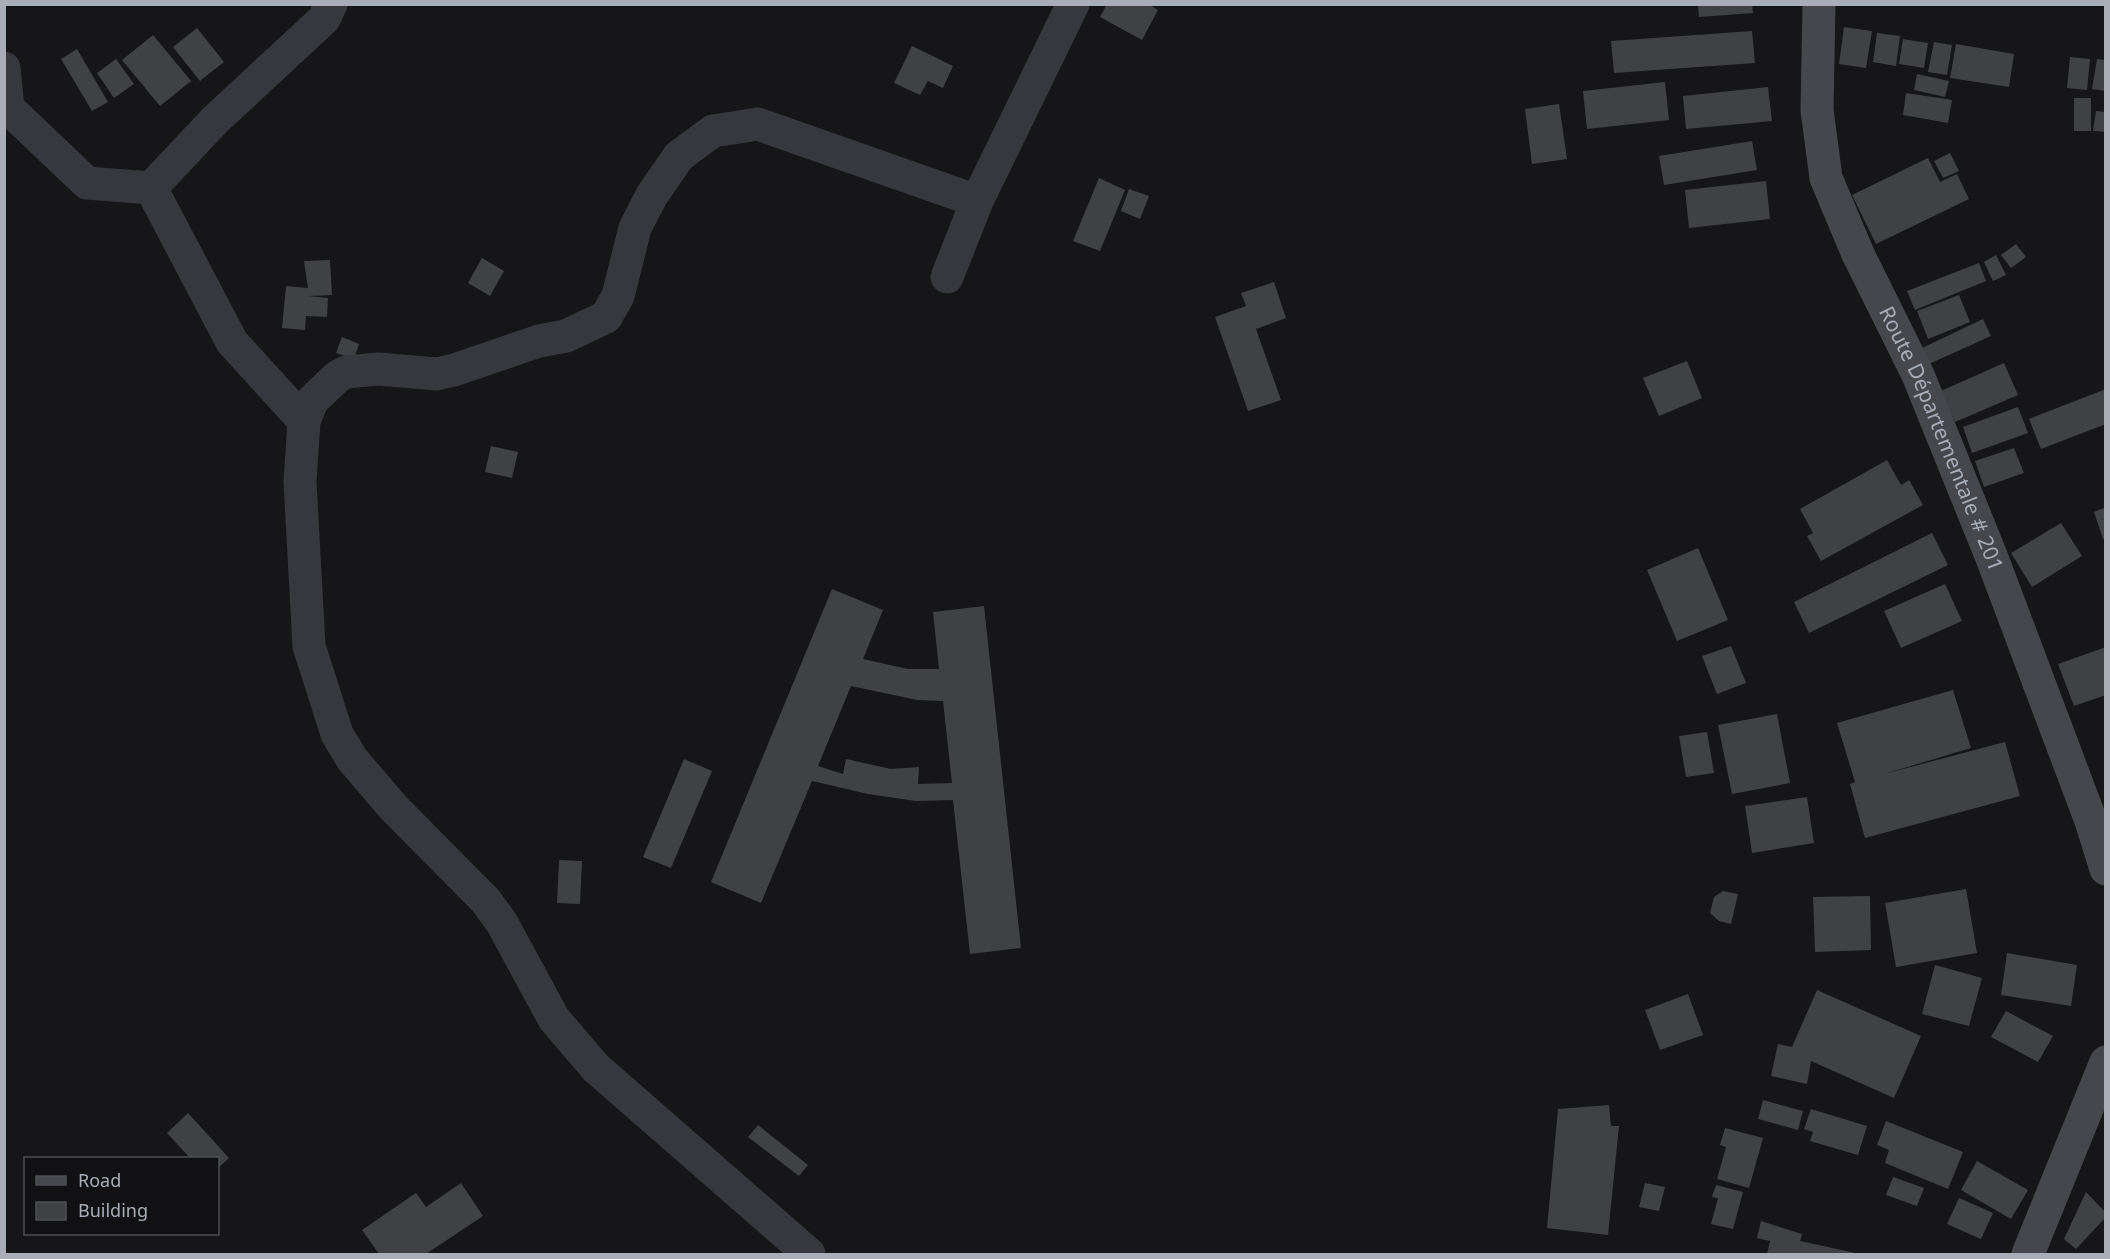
<svg xmlns="http://www.w3.org/2000/svg" width="2110" height="1259" font-family="'Noto Sans',sans-serif">
<style>
.building{fill:#404145;fill-rule:evenodd}
.lines{fill:none;stroke-linecap:round;stroke-linejoin:round}
.minor{stroke:#37383d;stroke-width:33}
.secondary{stroke:#45474d;stroke-width:33}
.labels{text-anchor:middle;stroke-width:4.5;stroke-linejoin:round;paint-order:stroke}
.street-label{font-size:21px;fill:#a8adb8;stroke:#111113}
</style>
<rect width="100%" height="100%" fill="#161618"/>
<!-- building -->
<g class="building">
<polygon points="1107,4 1148,4 1158,10 1142,40 1100,17"/>
<polygon points="1698,4 1752,4 1753,13 1699,17"/>
<polygon points="1844,27 1872,31 1866,68 1839,64"/>
<polygon points="197,28 224,62 200,81 173,47"/>
<polygon points="1752,31 1755,63 1614,73 1611,41"/>
<polygon points="1877,33 1900,36 1896,66 1873,62"/>
<polygon points="153,35 191,81 160,106 122,60"/>
<polygon points="1903,39 1928,43 1924,68 1899,64"/>
<polygon points="1934,42 1952,45 1947,75 1928,72"/>
<polygon points="1956,44 2014,54 2009,87 1950,78"/>
<polygon points="912,46 953,66 943,88 928,81 920,95 894,83"/>
<polygon points="77,49 108,102 92,111 61,59"/>
<polygon points="2070,57 2090,59 2087,90 2067,88"/>
<polygon points="116,59 134,84 114,98 97,73"/>
<polygon points="2097,59 2106,60 2106,91 2092,89"/>
<polygon points="1917,74 1949,81 1945,97 1914,90"/>
<polygon points="1665,82 1669,120 1587,129 1583,91"/>
<polygon points="1768,87 1772,121 1686,129 1683,96"/>
<polygon points="1906,93 1952,100 1948,123 1903,115"/>
<rect x="2074" y="98" width="17" height="33"/>
<polygon points="1559,104 1567,159 1532,164 1525,109"/>
<polygon points="2096,111 2106,112 2106,132 2093,131"/>
<polygon points="1752,141 1757,170 1664,185 1659,156"/>
<polygon points="1950,153 1959,171 1943,178 1934,161"/>
<polygon points="1928,158 1940,182 1957,174 1969,199 1876,244 1852,195"/>
<polygon points="1099,178 1125,190 1100,251 1073,241"/>
<polygon points="1766,181 1770,219 1689,228 1685,190"/>
<polygon points="1129,189 1149,196 1140,219 1121,211"/>
<polygon points="2016,244 2026,257 2011,268 2001,255"/>
<polygon points="1996,255 2006,275 1993,281 1984,262"/>
<polygon points="482,258 504,271 490,296 468,283"/>
<polygon points="330,260 332,295 308,296 328,298 327,317 306,316 305,330 282,328 286,286 308,288 304,261"/>
<polygon points="1979,263 1986,281 1915,310 1907,291"/>
<polygon points="1274,282 1286,318 1256,329 1281,400 1248,411 1215,317 1246,306 1241,293"/>
<polygon points="1959,295 1970,322 1928,339 1917,311"/>
<polygon points="1983,319 1991,336 1929,364 1922,348"/>
<polygon points="342,337 359,344 354,359 336,353"/>
<polygon points="1687,361 1702,398 1659,416 1643,378"/>
<polygon points="2004,363 2018,395 1955,422 1941,391"/>
<polygon points="2106,389 2106,424 2041,449 2029,419"/>
<polygon points="2018,407 2028,433 1972,453 1963,427"/>
<polygon points="491,446 518,452 512,478 485,472"/>
<polygon points="2014,448 2024,473 1984,487 1975,461"/>
<polygon points="1887,460 1901,485 1909,480 1923,505 1821,561 1807,536 1813,533 1800,509"/>
<polygon points="2106,507 2106,538 2103,539 2094,512"/>
<polygon points="2061,523 2082,556 2032,587 2011,553"/>
<polygon points="1932,533 1948,565 1809,633 1794,602"/>
<polygon points="1698,548 1728,620 1677,641 1647,570"/>
<polygon points="1945,584 1962,621 1901,648 1884,611"/>
<path d="M832,589l51,21 -20,49 45,10h31l-6,-57 51,-6 37,342 -51,6 -17,-154 -37,1 -48,-7 -56,-13 -51,122 -50,-21zM851,686l66,14 26,1 9,82 -34,1 1,-17 -28,2 -45,-10 -3,15 -25,-8z"/>
<polygon points="1731,646 1746,683 1717,694 1702,656"/>
<polygon points="2106,647 2106,695 2074,706 2058,664"/>
<polygon points="1953,690 1971,748 1884,774 2005,742 2020,796 1865,838 1850,784 1855,782 1837,723"/>
<polygon points="1777,714 1790,783 1732,794 1718,725"/>
<polygon points="1707,732 1714,773 1686,777 1679,736"/>
<polygon points="684,759 712,771 671,868 643,857"/>
<polygon points="1807,797 1814,843 1752,853 1745,806"/>
<polygon points="559,860 582,861 580,904 557,903"/>
<polygon points="1966,889 1977,953 1896,967 1885,903"/>
<polygon points="1723,891 1738,894 1731,924 1719,921 1710,913 1714,897"/>
<polygon points="1870,896 1871,950 1815,952 1813,897"/>
<polygon points="2007,953 2077,965 2071,1006 2001,995"/>
<polygon points="1935,965 1982,978 1969,1026 1922,1014"/>
<polygon points="1817,990 1921,1036 1894,1098 1811,1061 1807,1084 1771,1076 1778,1044 1792,1047"/>
<polygon points="1688,994 1703,1035 1660,1050 1645,1010"/>
<polygon points="2006,1011 2053,1036 2038,1062 1991,1037"/>
<polygon points="1763,1100 1803,1111 1798,1130 1758,1119"/>
<polygon points="1609,1105 1611,1126 1619,1126 1608,1235 1547,1228 1558,1109"/>
<polygon points="1811,1109 1867,1126 1858,1155 1810,1141 1813,1132 1804,1129"/>
<polygon points="188,1113 229,1158 218,1168 218,1158 190,1158 167,1133"/>
<polygon points="1886,1121 1963,1152 1948,1189 1885,1163 1889,1150 1877,1145"/>
<polygon points="758,1125 808,1165 799,1176 748,1137"/>
<polygon points="1725,1128 1763,1138 1749,1188 1717,1179 1726,1147 1720,1145"/>
<polygon points="1977,1161 2028,1190 2011,1219 1961,1190"/>
<polygon points="1893,1177 1924,1188 1917,1206 1886,1195"/>
<polygon points="461,1183 483,1216 426,1254 379,1254 362,1230 416,1193 426,1207"/>
<polygon points="1645,1183 1665,1187 1659,1211 1639,1207"/>
<polygon points="1716,1185 1743,1192 1733,1229 1711,1224 1718,1198 1712,1197"/>
<polygon points="2086,1192 2106,1213 2106,1217 2076,1249 2064,1239"/>
<polygon points="1959,1198 1993,1213 1981,1239 1947,1224"/>
<polygon points="1761,1221 1802,1234 1800,1241 1860,1254 1767,1254 1770,1241 1757,1238"/>
</g>
<g class="lines">
<!-- minor -->
<g class="minor">
<polyline points="4,68 8,108 87,183 151,188"/>
<polyline points="947,277 977,201 1073,4"/>
<polyline points="304,421 232,342 151,188 215,120 324,19 331,4"/>
<polyline points="809,1254 596,1068 554,1019 502,923 486,901 393,807 352,759 337,734 309,646 300,482 304,421 312,401 337,377 346,372 378,369 437,374 454,370 539,341 566,336 606,317 618,296 635,228 652,195 679,156 713,131 758,124 977,201"/>
</g>
<!-- secondary -->
<g class="secondary">
<path id="s1" d="M1819,4l-2,106 9,68 32,76 60,121 74,183 99,263 15,48"/>
<polyline points="2028,1254 2106,1062"/>
</g>
</g>
<g class="labels">
<!-- street labels -->
<g class="street-label">
<text dy="7" stroke="none"><textPath href="#s1" startOffset="460">Route Départementale # 201</textPath></text>
</g>
</g>
<!-- border -->
<rect width="2110" height="1259" fill="none" stroke="#a8adb8" stroke-width="12"/>
<!-- legend -->
<rect x="24" y="1157" width="195" height="78" fill="#111113" stroke="#4d4f55" stroke-width="1.5"/>
<rect x="36" y="1176" width="30" height="9" fill="#45474d" stroke="#4d4f55" stroke-width="1.5"/>
<text x="78" y="1187" font-size="18" fill="#a8adb8">Road</text>
<rect x="36" y="1202" width="30" height="18" fill="#404145" stroke="#4d4f55" stroke-width="1.5"/>
<text x="78" y="1217" font-size="18" fill="#a8adb8">Building</text>
</svg>
